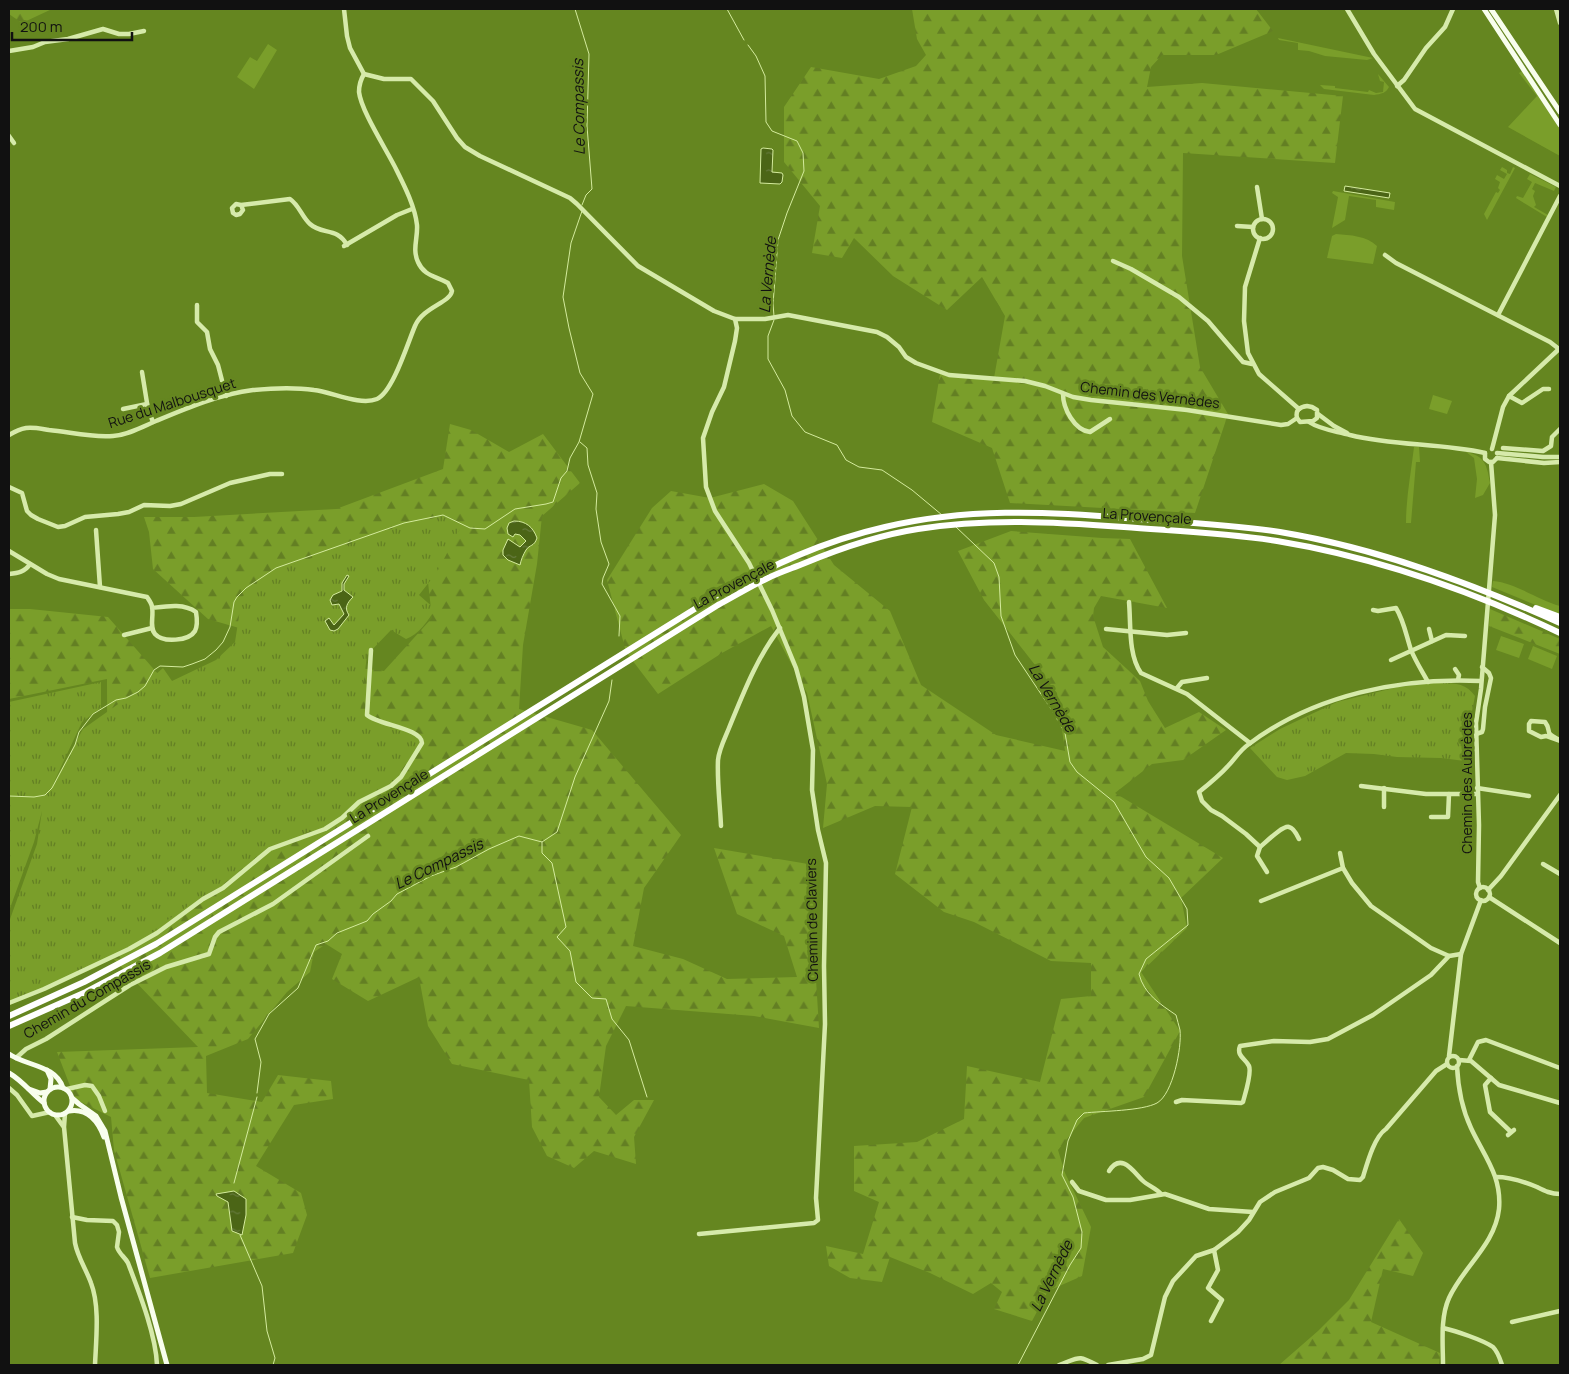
<svg xmlns="http://www.w3.org/2000/svg" width="1569" height="1374" font-family="Manrope,sans-serif">
<style>
.green{fill:#7a9e2a}
.forest{fill:url(#forest-firs)}
.park{fill:url(#park-tufts)}
.water{fill:url(#water-ripples);stroke:#d4eb9d}
.lines{fill:none;stroke-linecap:round;stroke-linejoin:round}
.stream{stroke:#d4eb9d;stroke-width:1}
.minor{stroke:#d6eaaa;stroke-width:4.5}
.major{stroke:#f8feed;stroke-width:5}
.highway{stroke:#fff;stroke-width:6}
.labels{text-anchor:middle;stroke-width:5;stroke-linejoin:round;paint-order:stroke}
.street-label{font-size:14px;fill:#111;stroke:#658620}
.water-label{font-size:15px;font-style:italic;fill:#111;stroke:#658620}
</style>
<defs>
<pattern id="forest-firs" width="22" height="20" patternUnits="userSpaceOnUse" patternTransform="scale(1.25)"><rect width="22" height="20" fill="#7a9e2a"/><path d="M5 1l3.5 6h-7zM16 11l3.5 6h-7z" fill="#637f23"/></pattern>
<pattern id="park-tufts" width="24" height="20" patternUnits="userSpaceOnUse" patternTransform="scale(1.25)"><rect width="24" height="20" fill="#7a9e2a"/><path d="M3 7l-1-3M5 7V3M7 7l1-3M15 17l-1-3M17 17v-4M19 17l1-3" fill="none" stroke="#637f23"/></pattern>
<pattern id="water-ripples" width="26" height="14" patternUnits="userSpaceOnUse" patternTransform="scale(1.25)"><rect width="26" height="14" fill="#4b6516"/><path d="M2 4q2-2 4 0t4 0M15 11q2-2 4 0t4 0" fill="none" stroke="#667a3e"/></pattern>
</defs>
<rect width="100%" height="100%" fill="#658620"/>
<!-- green -->
<g class="green">
<polygon points="1278,38 1373,58 1367,60 1325,56 1309,51 1298,50 1298,43 1279,40"/>
<polygon points="268,44 277,50 254,89 237,77 250,57 257,61"/>
<polygon points="1522,71 1560,129 1560,156 1508,127 1537,96 1519,73"/>
<path d="M1378,74l11,13c-3,6 -8,7 -15,8l-50,-6 -4,-4 15,1v2l33,4 1,-2 7,3 7,-1 1,-10 -4,-1z"/>
<polygon points="1502,167 1507,170 1507,173 1510,174 1513,167 1515,168 1487,220 1484,214 1496,192 1498,193 1500,190 1498,188 1500,182 1495,179 1497,175 1504,179 1507,174 1500,170"/>
<polygon points="1530,174 1556,187 1554,191 1535,183 1532,189 1535,191 1533,196 1536,205 1534,207 1548,215 1547,217 1516,198 1517,196 1523,198 1532,182 1527,179"/>
<polygon points="1333,191 1395,202 1394,210 1376,207 1376,200 1349,196 1345,220 1332,228 1338,197 1332,193"/>
<path d="M1336,234c14,1 31,2 41,12l-4,18 -46,-6 5,-22z"/>
<polygon points="1433,395 1452,401 1447,414 1429,409"/>
<path d="M1414,447h5l1,15h-4l-5,61h-5c0,-25 5,-51 8,-76z"/>
<path d="M1466,452c19,4 21,13 24,31l-7,12 -8,3 2,-19 -3,-21z"/>
<path d="M1493,581c23,2 45,19 67,25v9l-68,-28z"/>
<polygon points="1501,636 1524,644 1519,658 1496,650"/>
<polygon points="1533,646 1557,656 1552,669 1528,659"/>
</g>
<!-- forest -->
<g class="forest">
<polygon points="9,9 52,9 22,23 9,14"/>
<polygon points="912,9 1256,9 1273,31 1216,55 1162,55 1151,67 1147,87 1202,83 1343,96 1335,163 1183,153 1182,256 1200,367 1228,414 1195,513 1010,503 992,448 932,422 940,374 994,378 1005,316 982,277 947,310 893,276 854,238 842,258 812,253 820,206 784,162 784,107 811,67 879,79 916,66 926,55 917,39"/>
<polygon points="450,424 471,430 509,452 543,434 580,483 542,516 537,564 523,645 519,709 592,730 681,835 644,888 633,946 683,959 727,979 797,977 784,936 737,914 714,848 814,865 814,947 819,1028 754,1016 626,1006 606,1046 599,1097 616,1115 634,1100 654,1100 634,1137 636,1164 594,1151 574,1168 547,1156 532,1127 529,1080 452,1064 428,1026 419,977 368,1001 332,979 342,954 326,944 314,952 310,972 287,992 248,1039 206,1056 207,1093 262,1102 278,1075 331,1081 333,1099 294,1105 256,1166 301,1193 307,1215 293,1253 150,1278 114,1150 111,1117 75,1099 57,1052 198,1047 108,953 107,679 9,699 9,609 30,609 108,617 158,674 220,734 324,664 384,671 432,618 428,582 246,630 208,619 153,569 149,532 144,517 194,517 336,509 443,469"/>
<polygon points="764,484 793,501 834,565 890,611 921,685 996,735 1065,751 1057,693 984,600 958,551 1011,531 1102,538 1130,539 1167,608 1101,596 1094,608 1093,616 1103,647 1140,681 1148,701 1165,728 1199,712 1226,730 1183,760 1152,764 1115,793 1223,858 1181,898 1187,928 1141,972 1180,1031 1144,1097 1084,1118 1058,1150 1065,1173 1091,1227 1082,1276 1048,1291 1032,1321 994,1309 1002,1292 991,1283 973,1294 930,1273 890,1257 882,1282 850,1278 829,1266 826,1246 863,1254 879,1202 854,1191 854,1146 917,1142 964,1119 967,1066 1040,1082 1061,999 1091,996 1091,963 1051,961 974,922 944,912 895,874 912,807 875,806 823,828 827,784 807,693 771,626 722,653 658,694 626,652 607,580 652,508 671,491 710,498"/>
<polygon points="1490,609 1560,639 1560,654 1489,626"/>
<polygon points="1399,1219 1423,1253 1413,1276 1383,1269 1371,1322 1440,1353 1439,1365 1279,1365 1318,1331 1349,1300"/>
</g>
<!-- park -->
<g class="park">
<path d="M446,515l15,12 -24,45 -18,23 16,14c-6,11 -17,26 -29,30l-15,-9 -24,25 -7,58 10,8 48,16 2,7 -28,39 -28,9 -39,34 -57,21 -47,39 -30,18 -28,19 -10,10 -58,35 -86,37v-83l28,-78 5,-33 -8,31 -25,69v-209l92,-20v26l-19,14 -29,62 30,-55 55,-39 25,-22 9,13 44,-21 19,-18 7,-45 14,-12 4,-8 131,-48z"/>
<path d="M1433,683c16,0 32,-2 42,13l-4,20 2,46 -32,-4 -44,-1 -23,-3 -28,-1 -41,23 -18,4 -10,-3 -27,-29 30,-19 57,-27 61,-15z"/>
</g>
<!-- water -->
<g class="water">
<polygon points="763,148 772,149 773,150 772,172 782,173 783,175 782,182 780,184 760,183 761,149"/>
<polygon points="1345,186 1390,193 1389,198 1344,191"/>
<path d="M514,521c12,0 19,6 23,17 -3,9 -7,6 -11,12 -3,5 -5,10 -6,15l-12,-5 -5,-5v-5l5,-11 12,8 6,-6 -6,-6 -5,-1 -2,3 -5,-3 -1,-6 2,-5z"/>
<path d="M347,575l2,1 -5,8v6l9,7c-6,6 -9,11 -4,18l-11,14 -4,2 -4,-1 -5,-9 4,-3 5,7 10,-11 -5,-10 -7,1 -2,-5 3,-5 9,-4v-8z"/>
<polygon points="234,1191 246,1199 246,1215 242,1235 232,1231 228,1202 217,1196 216,1194"/>
</g>
<g class="lines">
<!-- stream -->
<g class="stream">
<polyline points="575,9 589,54 587,126 592,189 586,195 582,205"/>
<polyline points="727,9 744,40"/>
<polyline points="748,45 756,56 765,76 766,122 772,131 797,141 803,153 804,171 787,213 778,240 773,304 774,316"/>
<polyline points="774,320 768,336 768,359 785,390 792,416 805,432 837,445 846,460 859,467 882,470 912,490 942,515"/>
<polyline points="580,442 587,448 588,465 597,493 596,509 601,542 609,564 603,578 602,584 620,616 619,636"/>
<path d="M956,527l38,36 5,14 2,39 14,39 38,57 12,21 5,29 7,10 37,30 32,55 23,21 18,31 1,16 -42,34 -7,15c5,20 21,30 37,41 1,5 3,10 4,15 2,17 -7,64 -23,73 -15,8 -55,8 -73,10l-7,7 -9,21 -6,34 11,22 9,35 -1,16 -11,17 -52,100"/>
<polyline points="9,796 34,797 45,795 52,788 75,745 79,732 93,714 116,700 126,698 138,692 145,686 154,670 160,666 183,667 192,664 205,659 216,650 223,642 230,627 234,602 237,597 246,588 276,568 404,523 443,515 470,528 485,529 515,509 546,504 553,502 561,478 567,471 570,458 579,442 593,394 580,373 569,328 563,297 571,243 582,211"/>
<polyline points="542,842 542,853 552,863 566,927 557,937 570,951 576,982 592,998 606,999 612,1019 629,1040 647,1097"/>
<polyline points="257,1093 261,1062 255,1039 269,1014 298,988 316,945 328,941 337,933 367,921 373,914 391,901 397,894 431,876 456,867 489,849 519,836 542,842 557,832 575,777 609,701 612,680"/>
<polyline points="234,1183 257,1097"/>
<polyline points="240,1235 262,1286 267,1331 275,1358 273,1365"/>
</g>
<!-- minor -->
<g class="minor">
<polyline points="344,9 347,36 350,48 364,74 384,79 411,79 433,101 457,138 465,147 480,156 570,198 577,204 638,266 714,311 735,319 765,319 788,315 877,332 887,337 899,347 906,357 916,363 949,375 1025,381 1045,386 1073,397 1091,400 1187,410 1281,425 1288,424 1297,418"/>
<polyline points="1347,9 1374,54 1415,109 1560,186"/>
<polyline points="1556,9 1560,23"/>
<polyline points="9,51 33,47 45,42 68,39 103,29 119,34 129,34 144,31"/>
<polyline points="1397,86 1404,80 1426,48 1445,27 1453,9"/>
<polyline points="9,136 14,143"/>
<polyline points="1257,187 1262,219"/>
<path d="M241,205l2,5 -3,4 -4,1 -3,-2 -1,-5 4,-4 5,1 49,-6c9,6 12,18 20,25 12,11 27,3 37,21"/>
<circle cx="1263" cy="229" r="10"/>
<polyline points="1237,226 1253,227"/>
<polyline points="1260,238 1245,287 1244,321 1248,353 1259,374 1299,409"/>
<polyline points="344,246 397,215 412,209"/>
<polyline points="1385,255 1396,263 1550,342 1559,349"/>
<polyline points="1113,261 1131,269 1179,297 1208,321 1243,362 1252,364"/>
<polyline points="197,305 197,322 207,332 210,349 218,365 226,396"/>
<polyline points="1498,315 1560,196"/>
<polyline points="142,372 148,409 153,422"/>
<path d="M1063,394c0,14 11,36 27,38l20,-13"/>
<polyline points="1509,396 1522,403 1543,389 1549,389"/>
<path d="M1307,406l5,1 5,3v8l-4,3 -13,1 -3,-4c-2,-8 3,-11 10,-12z"/>
<polyline points="123,409 147,404"/>
<polyline points="1318,414 1334,426 1347,433"/>
<path d="M1309,422c12,8 27,9 41,13 44,11 90,8 135,18"/>
<path d="M9,435c5,-3 11,-6 17,-7 8,-1 16,1 23,2 21,2 43,8 64,6 15,-1 29,-9 43,-15 31,-13 64,-27 97,-31 20,-2 41,-3 61,0 18,2 46,16 63,9 16,-7 31,-57 38,-73 8,-19 35,-23 37,-35l-4,-8c-12,-7 -24,-7 -30,-21 -6,-13 0,-24 -1,-37 -2,-18 -12,-38 -20,-54 -9,-19 -36,-60 -38,-79 0,-6 2,-13 5,-18"/>
<polyline points="1503,448 1543,451 1551,446 1552,437 1560,429"/>
<polyline points="1492,449 1503,407 1509,396 1559,349"/>
<polyline points="1485,453 1485,459 1489,462 1493,462 1497,458"/>
<polyline points="1497,453 1543,457 1560,457"/>
<polyline points="1497,458 1544,463 1560,462"/>
<polyline points="9,487 22,493 27,511 31,515 38,519 58,527 65,526 85,517 118,514 129,512 144,505 170,506 181,504 230,483 270,474 282,474"/>
<polyline points="96,530 100,587"/>
<path d="M9,551l38,23 12,5 88,18c2,3 5,7 5,10 2,9 -3,20 3,27 8,9 34,7 40,-3 3,-6 2,-13 1,-19 -12,-9 -29,-6 -44,-4"/>
<path d="M9,574c9,-1 16,-2 21,-10"/>
<path d="M1129,602c2,22 -1,53 12,71l46,21 63,49"/>
<path d="M1373,610l5,1 18,-3c8,13 10,27 15,42 5,12 11,21 17,32"/>
<polyline points="1106,629 1167,635 1186,633"/>
<polyline points="1429,629 1432,641"/>
<polyline points="124,635 152,628"/>
<polyline points="1391,660 1446,635 1465,636"/>
<polyline points="1455,669 1459,675 1458,680"/>
<polyline points="1177,688 1182,682 1207,678"/>
<polyline points="1476,734 1482,732 1483,729 1485,707 1491,678 1489,673 1482,667"/>
<path d="M1560,740c-18,-8 -7,-8 -15,-18l-14,-1 -2,3v7l12,6 5,-1 14,5"/>
<polyline points="1361,786 1426,794 1477,794"/>
<polyline points="1477,788 1529,796"/>
<polyline points="1384,807 1384,788"/>
<polyline points="1431,817 1448,817 1449,794"/>
<path d="M721,826c-1,-22 -4,-44 -3,-66 1,-11 7,-22 11,-32 14,-34 28,-71 51,-100"/>
<path d="M1299,839c-2,-4 -5,-11 -10,-12 -6,-2 -24,16 -29,20l-14,-13 -24,-18 -11,-6 -9,-9 -3,-9c10,-8 20,-16 29,-26 7,-7 12,-16 21,-22 65,-49 152,-67 232,-63"/>
<polyline points="1260,847 1257,856 1267,872"/>
<polyline points="1340,853 1343,868 1352,883 1371,906 1431,948 1449,956"/>
<polyline points="1543,864 1560,874"/>
<circle cx="1483" cy="894" r="7"/>
<polyline points="1480,888 1478,882 1479,825 1476,723 1481,689 1495,515 1491,462"/>
<polyline points="1488,890 1501,876 1560,795"/>
<polyline points="1489,897 1560,943"/>
<polyline points="1261,901 1343,868"/>
<path d="M9,1003l35,-14 85,-40 28,-16 46,-34 20,-11 47,-39 55,-20 17,-11 17,-16 32,-16 10,-9 21,-34c0,-15 -44,-18 -55,-28l4,-65"/>
<circle cx="1453" cy="1062" r="6"/>
<polyline points="1449,1056 1461,954 1481,900"/>
<polyline points="16,1058 26,1049 46,1039 130,985 166,967 209,954 215,937 219,932 273,904 368,836"/>
<polyline points="1459,1060 1471,1061 1499,1085 1560,1103"/>
<polyline points="1469,1060 1478,1042 1486,1040 1560,1068"/>
<polyline points="1491,1078 1485,1085 1490,1112 1511,1132"/>
<polyline points="9,1088 17,1095 32,1116 50,1112"/>
<polyline points="67,1089 85,1085 92,1086 99,1096 105,1111"/>
<path d="M1176,1102l6,-2 59,3 2,-1c2,-8 9,-29 6,-36 -3,-7 -13,-10 -9,-20l34,-5 36,1 18,-3 45,-24 58,-40 18,-19 12,-2"/>
<path d="M65,1113l-1,14 11,116c3,15 11,26 16,40 9,23 5,57 4,82"/>
<polyline points="55,1115 63,1126"/>
<polyline points="1508,1135 1514,1130"/>
<path d="M1109,1171c12,-19 24,0 33,9 6,6 14,8 19,14"/>
<path d="M1496,1177c13,0 29,5 41,10 8,4 14,7 23,7"/>
<polyline points="1072,1182 1079,1191 1106,1200 1130,1200 1165,1194 1209,1209 1253,1212"/>
<path d="M72,1217l15,3 26,1 4,4 2,7 -2,15c2,7 8,10 11,16 11,29 28,72 29,102"/>
<polyline points="699,1234 814,1223 818,1220 816,1198 825,1024 824,966 826,863 818,830 812,790 813,750 804,697 796,668 772,610 749,563 715,511 706,487 703,438 712,412 724,387 735,341 737,328 735,319"/>
<polyline points="1211,1321 1222,1300 1208,1288 1218,1270 1214,1250"/>
<polyline points="1512,1322 1560,1311"/>
<path d="M1443,1328c13,3 40,12 50,19 5,5 7,12 9,18"/>
<path d="M1059,1365c22,-8 18,-10 38,0"/>
<path d="M1108,1365l35,-6 8,-4 14,-58 8,-16 23,-25 18,-6 24,-18 11,-12 11,-18 15,-10 34,-14 9,-10 5,-1 10,3 15,9 12,1 3,-3c4,-13 11,-40 23,-48l50,-58 11,-7"/>
<path d="M1443,1365c0,-21 -3,-47 6,-67 14,-31 46,-53 50,-89 3,-33 -15,-53 -28,-81 -9,-19 -13,-41 -14,-62"/>
</g>
<!-- major -->
<g class="major">
<polyline points="1484,9 1560,125"/>
<polyline points="1491,9 1560,112"/>
<path d="M9,1054c17,12 47,11 54,34"/>
<polyline points="47,1070 51,1079 50,1089"/>
<path d="M9,1073c14,8 23,21 35,30"/>
<circle cx="58" cy="1101" r="14"/>
<polyline points="29,1089 40,1093 47,1092"/>
<polyline points="72,1098 79,1104 96,1116 105,1131 121,1197 167,1365"/>
<path d="M69,1111c18,-3 29,10 35,26"/>
</g>
<!-- highway -->
<g class="highway">
<polyline points="1536,608 1560,617"/>
<path d="M9,1016l75,-34 72,-38 558,-347c56,-31 109,-56 171,-70 80,-19 160,-16 241,-9 52,4 103,6 154,14 97,16 191,51 280,91"/>
<path d="M9,1026l77,-34 74,-39 558,-348c17,-9 33,-19 50,-27 12,-6 25,-10 37,-15 36,-15 74,-28 113,-34 69,-11 137,-7 206,-2 51,4 103,6 153,14 97,16 195,50 283,92"/>
</g>
</g>
<g class="labels">
<!-- street labels -->
<g class="street-label">
<text transform="translate(1150 395) rotate(7)" y="5">Chemin des Vernèdes</text>
<text transform="translate(172 403) rotate(-18)" y="5">Rue du Malbousquet</text>
<text transform="translate(1147 516) rotate(4)" y="5">La Provençale</text>
<text transform="translate(734 584) rotate(-28)" y="5">La Provençale</text>
<text transform="translate(1467 783) rotate(-90)" y="5">Chemin des Aubrèdes</text>
<text transform="translate(389 796) rotate(-32)" y="5">La Provençale</text>
<text transform="translate(812 920) rotate(-91)" y="5">Chemin de Claviers</text>
<text transform="translate(87 999) rotate(-30)" y="5">Chemin du Compassis</text>
</g>
<!-- water labels -->
<g class="water-label">
<text transform="translate(579 107) rotate(-91)" y="5">Le Compassis</text>
<text transform="translate(768 275) rotate(-85)" y="5">La Vernède</text>
<text transform="translate(1052 698) rotate(59)" y="5">La Vernède</text>
<text transform="translate(439 864) rotate(-26)" y="5">Le Compassis</text>
<text transform="translate(1052 1276) rotate(-64)" y="5">La Vernède</text>
</g>
</g>
<!-- border -->
<rect width="1569" height="1374" fill="none" stroke="#111111" stroke-width="20"/>
<!-- scale -->
<path d="M12 32v8h120v-8" fill="none" stroke="#111111" stroke-width="2.5"/>
<text x="20" y="32" font-size="15" fill="#111111" stroke="#658620" stroke-width="4" paint-order="stroke">200 m</text>
</svg>
